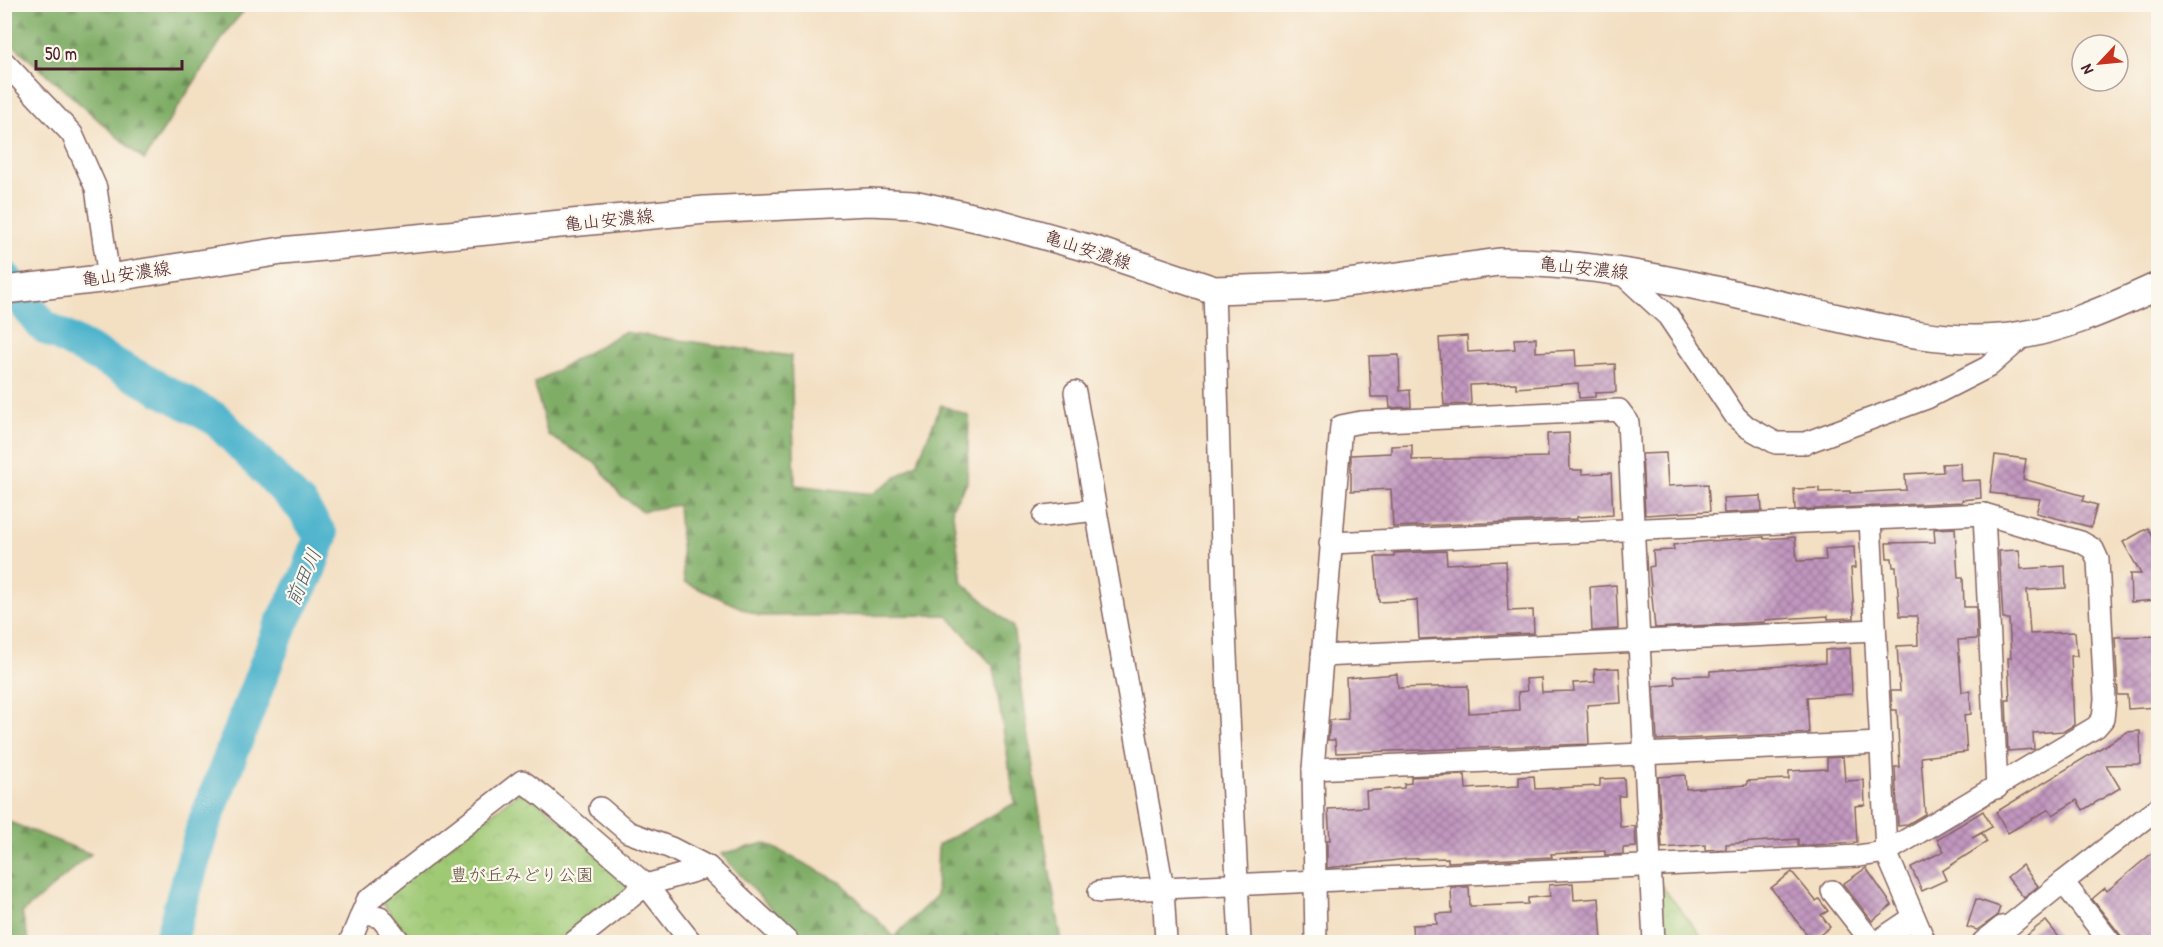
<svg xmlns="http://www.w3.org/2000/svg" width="2163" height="947" font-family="'Patrick Hand','Klee One',sans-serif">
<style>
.forest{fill:url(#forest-firs);stroke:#646648;stroke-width:1.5}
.park{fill:url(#park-crowns);stroke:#747450;stroke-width:1.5}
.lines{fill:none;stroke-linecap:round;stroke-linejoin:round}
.river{stroke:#4db4cc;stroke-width:34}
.building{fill:url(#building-cross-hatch)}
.minor-casing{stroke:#856260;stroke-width:24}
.major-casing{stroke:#856260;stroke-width:30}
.minor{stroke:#fff;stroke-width:21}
.major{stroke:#fff;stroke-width:27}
.labels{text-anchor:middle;stroke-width:4.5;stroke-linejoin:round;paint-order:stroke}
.street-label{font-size:18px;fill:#4a1f2b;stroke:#fbf7ec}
.park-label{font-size:18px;fill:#645241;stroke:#fbf7ec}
.water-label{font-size:20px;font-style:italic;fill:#4b5b6b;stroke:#fbf7ec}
</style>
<defs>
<pattern id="forest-firs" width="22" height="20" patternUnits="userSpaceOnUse" patternTransform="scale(1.5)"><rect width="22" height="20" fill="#7fad66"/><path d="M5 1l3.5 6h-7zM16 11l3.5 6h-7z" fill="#6a8c54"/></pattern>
<pattern id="park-crowns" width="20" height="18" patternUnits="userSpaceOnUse" patternTransform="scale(1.5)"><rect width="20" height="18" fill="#9fc975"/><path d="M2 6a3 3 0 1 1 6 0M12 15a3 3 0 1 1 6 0" fill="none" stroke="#8aac65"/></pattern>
<pattern id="building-cross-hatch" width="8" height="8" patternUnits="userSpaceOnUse" patternTransform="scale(1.5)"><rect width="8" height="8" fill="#c197bf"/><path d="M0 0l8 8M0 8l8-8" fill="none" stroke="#9f7b9b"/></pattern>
</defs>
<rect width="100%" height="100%" fill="#fbf7ec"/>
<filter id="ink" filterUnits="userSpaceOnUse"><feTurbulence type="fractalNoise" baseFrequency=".0167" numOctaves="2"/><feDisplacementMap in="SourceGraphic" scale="12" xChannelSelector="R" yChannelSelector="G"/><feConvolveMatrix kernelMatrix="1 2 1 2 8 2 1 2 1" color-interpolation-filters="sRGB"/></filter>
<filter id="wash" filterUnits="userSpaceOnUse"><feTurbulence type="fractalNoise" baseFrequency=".008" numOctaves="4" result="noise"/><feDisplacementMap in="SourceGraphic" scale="24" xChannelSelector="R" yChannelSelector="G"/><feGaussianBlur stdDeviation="1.35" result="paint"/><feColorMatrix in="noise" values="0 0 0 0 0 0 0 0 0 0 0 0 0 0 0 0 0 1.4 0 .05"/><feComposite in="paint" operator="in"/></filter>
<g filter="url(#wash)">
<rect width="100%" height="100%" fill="#f3dfc2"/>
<!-- forest -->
<g class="forest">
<polygon points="5,4 249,4 249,5 229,28 144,160 5,38"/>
<polygon points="624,332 791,356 795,485 872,494 917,463 941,405 969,416 967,483 952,507 962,582 1013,627 1040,816 1062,942 811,942 777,915 721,854 765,843 842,883 894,937 936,896 938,845 1015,803 993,666 947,615 759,616 684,582 678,505 642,511 620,495 597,464 548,435 534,383"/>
<polygon points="4,820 91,854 22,913 29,942 5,942"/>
</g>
<!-- park -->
<g class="park">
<polygon points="524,789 635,883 559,942 413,942 379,899"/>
<polygon points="1660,884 1706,942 1663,942"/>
</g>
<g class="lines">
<!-- river -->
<polyline class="river" points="4,277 43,326 216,419 302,507 321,536 307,576 281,625 203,827 170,942"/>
</g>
<g id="blocks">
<!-- building -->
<g class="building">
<polygon points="1467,336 1468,352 1515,349 1514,339 1536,338 1536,352 1575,350 1576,366 1615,364 1616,392 1595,393 1595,397 1579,398 1578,383 1516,388 1516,383 1470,385 1471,404 1444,405 1439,338"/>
<polygon points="1399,355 1400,391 1410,390 1411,407 1390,408 1389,397 1371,397 1369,356"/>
<polygon points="1569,433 1570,470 1582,470 1582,474 1611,473 1613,515 1577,517 1577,519 1393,527 1391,489 1351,491 1351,455 1391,453 1391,446 1412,445 1412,460 1548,457 1547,434"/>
<polygon points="1666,453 1668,486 1708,484 1710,511 1645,515 1642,454"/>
<polygon points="1995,455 2026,459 2023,479 2085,496 2083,501 2097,505 2091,527 2036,513 2040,499 1990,493"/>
<polygon points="1960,463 1961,481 1980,480 1981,498 1962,500 1962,502 1795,510 1794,489 1819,488 1819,492 1850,491 1850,493 1906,490 1905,474 1943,472 1942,464"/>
<polygon points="1761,496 1762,511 1724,513 1723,498"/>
<polygon points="1955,528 1958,578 1963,578 1964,607 1976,607 1977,639 1958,640 1962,692 1970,691 1971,714 1964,715 1967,752 1921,757 1925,814 1906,825 1898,826 1895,767 1900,767 1897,710 1892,710 1891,691 1900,691 1897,646 1918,645 1917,616 1900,616 1896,567 1893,567 1892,558 1887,558 1886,543 1935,542 1934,529"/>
<polygon points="2148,528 2158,547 2158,606 2156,600 2131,602 2130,574 2141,574 2123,542"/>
<polygon points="1764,537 1764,539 1795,537 1797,561 1826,560 1825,549 1854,547 1855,568 1851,568 1854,618 1828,619 1828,616 1765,620 1765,622 1655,628 1649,567 1654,566 1653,551 1674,550 1673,545 1699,542"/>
<polygon points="2019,550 2021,569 2065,566 2066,588 2027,590 2030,634 2075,632 2077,656 2071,656 2074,725 2064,731 2033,733 2034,749 2008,751 2006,700 2010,700 2008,658 2011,658 2009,619 2003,619 1999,551"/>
<polygon points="1446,551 1447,564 1506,561 1508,611 1533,610 1534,633 1419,639 1417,600 1379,602 1375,557 1394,557 1394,553"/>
<polygon points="1616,585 1618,629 1592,631 1590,587"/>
<polygon points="2156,636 2158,707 2128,709 2127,695 2118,695 2115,637"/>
<polygon points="1850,648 1852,694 1807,697 1809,733 1657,740 1654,686 1675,684 1674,676 1710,675 1710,671 1825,663 1825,650"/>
<polygon points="1619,668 1621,703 1587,705 1589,744 1336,753 1335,740 1328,740 1330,720 1348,719 1346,678 1397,674 1398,688 1468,686 1469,713 1519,710 1518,692 1527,691 1526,679 1541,678 1542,692 1574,691 1573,683 1595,682 1594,669"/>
<polygon points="2140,731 2141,764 2106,765 2120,788 2083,810 2077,800 2053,815 2049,809 2008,833 1996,812 2127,732"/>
<polygon points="1843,757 1845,781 1864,780 1865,805 1855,806 1857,842 1798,846 1798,839 1726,844 1726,849 1705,850 1705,845 1662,848 1658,777 1685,775 1686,789 1747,785 1747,781 1789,779 1789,771 1827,769 1827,758"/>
<polygon points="1465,775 1466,789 1519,786 1519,777 1534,776 1535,789 1600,786 1600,779 1624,778 1625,796 1618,796 1620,827 1635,826 1636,847 1623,848 1623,854 1605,855 1605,851 1551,854 1552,857 1448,862 1448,858 1407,859 1327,868 1327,840 1330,840 1328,809 1367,807 1366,791 1404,788 1404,784 1411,783 1411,777"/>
<polygon points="1983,811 1992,827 1972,838 1982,833 1987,842 1942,871 1946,880 1922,891 1911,867 1944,851 1937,839"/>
<polygon points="2158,848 2158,942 2126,942 2092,899 2105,888 2107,891"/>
<polygon points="2022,865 2038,886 2024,898 2007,877"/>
<polygon points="1866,868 1892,905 1872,921 1843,884"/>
<polygon points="1792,872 1816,901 1819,899 1828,911 1821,915 1830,927 1812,941 1771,888"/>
<polygon points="1573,883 1574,900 1599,898 1602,942 1413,942 1412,925 1437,924 1436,914 1452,913 1451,887 1469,887 1470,906 1478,906 1528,904 1528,898 1550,896 1549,885"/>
<polygon points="1976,899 2000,907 1997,916 1977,930 1967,927"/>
<polygon points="2046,921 2063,942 2019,942 2037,927"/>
</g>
</g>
</g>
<g filter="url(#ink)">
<use href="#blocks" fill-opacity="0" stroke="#856260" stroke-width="1.5"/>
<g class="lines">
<!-- minor casing -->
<g class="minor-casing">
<g id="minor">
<polyline points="4,62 72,134 96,188 109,278"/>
<polyline points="1619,271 1668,316 1736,417 1747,427 1776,443 1805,443 1927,398 1988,367 2027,333"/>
<polyline points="1214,290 1224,613 1240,942"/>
<polyline points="1075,392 1163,888 1099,892"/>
<polyline points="1984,514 1997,788"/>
<polyline points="1044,516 1096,510"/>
<polyline points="1870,519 1886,852 1925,942"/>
<polyline points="1322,656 1875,630"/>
<polyline points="1313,769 1880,743"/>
<polyline points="600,808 628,832 671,848 708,867 788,942"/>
<polyline points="1832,891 1872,942"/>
<polyline points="362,913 367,901 522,781 544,797 646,885 691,942"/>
<polyline points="350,942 362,913 380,917 400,942"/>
<polyline points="574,942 646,885 708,867"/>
<polyline points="1166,942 1163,888 1858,856 1886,852 2096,727 2103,719 2105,699 2098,560 2093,549 2081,542 1984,514 1330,543"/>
<polyline points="1316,942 1313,769 1341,426 1361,422 1619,410 1628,422 1654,942"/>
<polyline points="1877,942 1914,917"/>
<polyline points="1983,942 2002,927 2009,926 2063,882"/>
<polyline points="2110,942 2063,882 2158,808"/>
</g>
</g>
<!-- major casing -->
<g class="major-casing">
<path id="major" d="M4,290l105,-12 173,-27 423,-41 164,-8 44,2 86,19 99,28 116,39 111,-4 174,-24c105,0 207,25 308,49 63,14 128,33 193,27 55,-5 108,-29 158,-52"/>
</g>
<!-- minor -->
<use href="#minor" class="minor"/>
<!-- major -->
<use href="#major" class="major"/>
</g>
</g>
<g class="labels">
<!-- street labels -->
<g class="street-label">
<text transform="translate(609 220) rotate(-6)" y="6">亀山安濃線</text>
<text transform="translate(1088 250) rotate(18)" y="6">亀山安濃線</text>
<text transform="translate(1584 268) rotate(6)" y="6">亀山安濃線</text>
<text transform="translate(126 274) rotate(-8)" y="6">亀山安濃線</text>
</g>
<!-- park labels -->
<g class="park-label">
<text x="522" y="881">豊が丘みどり公園</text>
</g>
<!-- water labels -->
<g class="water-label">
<text transform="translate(303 577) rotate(-66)" y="7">前田川</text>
</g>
</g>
<!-- margin -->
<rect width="2163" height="947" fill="none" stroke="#fbf7ec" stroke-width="24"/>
<!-- north arrow -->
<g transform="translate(2100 63) rotate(244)"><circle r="28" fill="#fbf7ec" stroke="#b4a19f" stroke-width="1.5"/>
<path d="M0-4.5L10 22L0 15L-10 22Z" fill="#c8321e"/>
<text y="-9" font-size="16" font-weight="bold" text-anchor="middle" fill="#4a1f2b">N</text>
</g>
<!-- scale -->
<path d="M36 60v9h146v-9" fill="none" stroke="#4a1f2b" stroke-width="3"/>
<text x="45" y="60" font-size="18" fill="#4a1f2b" stroke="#fbf7ec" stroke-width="4.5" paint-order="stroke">50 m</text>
</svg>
